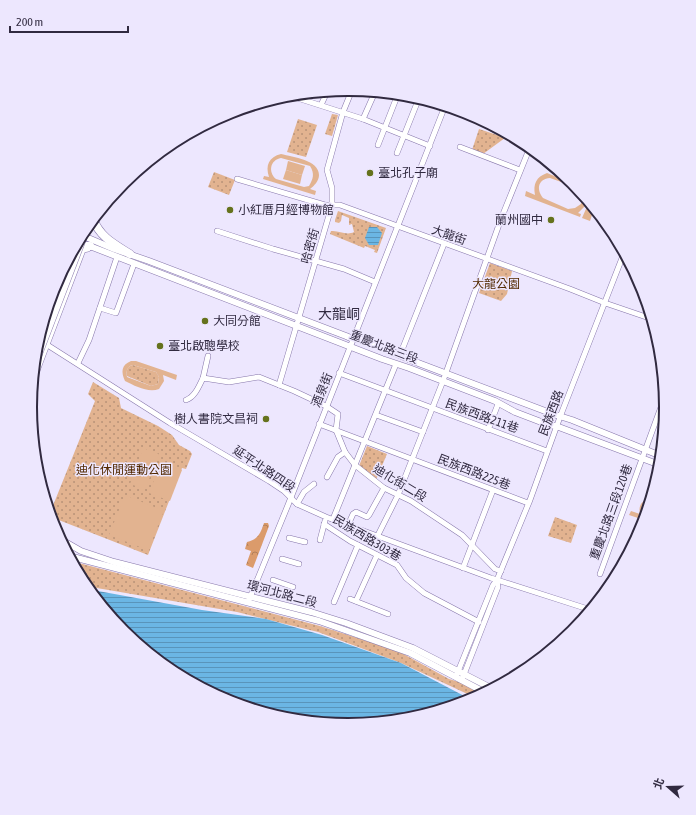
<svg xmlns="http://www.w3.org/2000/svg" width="696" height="815" font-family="'Asap Condensed','Noto Sans TC',sans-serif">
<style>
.green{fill:url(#green-dots)}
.forest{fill:url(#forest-crowns)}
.pitch{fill:#e2b390;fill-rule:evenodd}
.water{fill:url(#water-rules)}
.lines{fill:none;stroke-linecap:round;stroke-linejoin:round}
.ferry{stroke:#0d2f42;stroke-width:1;stroke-dasharray:5 4;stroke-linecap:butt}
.minor-casing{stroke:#8676ab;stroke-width:6}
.major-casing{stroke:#8676ab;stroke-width:7}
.highway-casing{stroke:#8676ab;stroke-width:9}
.minor{stroke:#fff;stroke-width:5}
.major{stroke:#fff;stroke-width:6}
.highway{stroke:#fff;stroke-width:8}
.minor-bridge-casing{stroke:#8676ab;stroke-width:6;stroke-linecap:butt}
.minor-bridge{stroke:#fff;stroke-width:5}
.poi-dot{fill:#65721d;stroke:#ede7fe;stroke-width:1.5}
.labels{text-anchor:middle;stroke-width:3;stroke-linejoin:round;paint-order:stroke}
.poi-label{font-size:12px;fill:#312a40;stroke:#ede7fe;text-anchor:start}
.street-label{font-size:12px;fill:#312a40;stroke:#ede7fe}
.park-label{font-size:12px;fill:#522901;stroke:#ede7fe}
.quarter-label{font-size:14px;fill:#312a40;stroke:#ede7fe}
.rim{fill:none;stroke:#312a40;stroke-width:2}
</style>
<defs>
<pattern id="green-dots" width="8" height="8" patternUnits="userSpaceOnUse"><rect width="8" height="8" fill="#e2b390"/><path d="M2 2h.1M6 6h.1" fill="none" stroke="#b89277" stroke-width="1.8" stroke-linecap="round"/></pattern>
<pattern id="forest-crowns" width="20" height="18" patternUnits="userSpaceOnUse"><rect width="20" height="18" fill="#db9b6b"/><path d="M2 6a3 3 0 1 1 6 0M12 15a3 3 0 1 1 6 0" fill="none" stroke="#b27f59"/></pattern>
<pattern id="water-rules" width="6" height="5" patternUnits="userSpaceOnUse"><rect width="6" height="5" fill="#6bb6e4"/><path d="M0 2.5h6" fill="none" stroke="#5994ba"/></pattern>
</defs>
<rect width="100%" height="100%" fill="#ede7fe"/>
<!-- green -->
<g class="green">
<polygon points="332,114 338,115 332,136 325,134"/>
<polygon points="298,119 317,125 306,157 287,152"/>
<polygon points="479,129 497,135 505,133 509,135 483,154 472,150"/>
<polygon points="214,172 235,180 229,195 208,187"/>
<path d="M338,211l48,17 -9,25 -3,-1 1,-2 -10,-4 -1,2 -34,-14 1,-3c8,-1 15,5 23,1l-2,-8 -3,1v-7l-7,-3 -1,6 -2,2 -4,-1v-2z"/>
<polygon points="490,263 512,271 507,294 501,301 479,293"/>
<path d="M133,365l23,7 3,5 -1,7 -7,2 -24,-10c-1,-5 0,-10 6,-11z"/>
<polygon points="93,382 119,398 121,408 158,426 172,435 179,445 190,451 192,454 186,469 182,468 148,555 51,517 50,513 95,401 88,394"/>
<polygon points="367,446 387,454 376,480 359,466"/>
<polygon points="555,517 577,525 571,543 548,536"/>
<polygon points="71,561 320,626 398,651 449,679 466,684 484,693 476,698 401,663 318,632 237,612 85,586"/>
</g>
<!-- forest -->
<path class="forest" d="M264,523h4l1,3 -16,42 -7,-3 5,-14 -6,-2 2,-7c11,-2 14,-10 17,-19z"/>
<!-- pitch -->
<g class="pitch">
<path d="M281,154c12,3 38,6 38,21 0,6 -5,11 -9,14l6,2 -1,4 -52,-16 1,-3 5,1c-4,-12 0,-20 12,-23zM281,158l29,8c5,8 3,13 -1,20l-5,1 -28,-8c-8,-7 -6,-19 5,-21z"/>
<polygon points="288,161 305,166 302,175 286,170"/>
<polygon points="286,170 302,175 300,184 283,179"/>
<path d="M547,173l27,11 4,4 -28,-10c-12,1 -14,11 -7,20l25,11 7,-1 6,-4 2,-6 -1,-5 5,7 -2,6 -7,7 3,1 -1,3 -55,-21 1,-5 9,4c-2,-11 1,-18 12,-22z"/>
<polygon points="589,202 594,209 590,221 582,218"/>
<path d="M131,361h5l41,14 -1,5 -13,-5 1,6 -5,8c-11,4 -24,-3 -34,-8 -4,-9 -4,-16 6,-20zM133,365l23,7 3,5 -1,7 -7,2 -24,-9c-1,-6 0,-11 6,-12z"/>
<polygon points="143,448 159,454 145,489 130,484"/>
<polygon points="161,462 182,470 170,501 149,493"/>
<polygon points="125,495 164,511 148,550 109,535"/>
<path d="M651,499l-1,4 -4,2 -2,4 2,6 -2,5 -15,-5 2,-4 9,3c-2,-8 2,-15 11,-15z"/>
</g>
<!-- water -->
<g class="water">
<polygon points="369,227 377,227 382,233 378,245 369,245 365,238"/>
<polygon points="87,589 202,610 266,619 322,635 401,663 472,700 410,719 348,725 286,719 226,701 171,672 123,632"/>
</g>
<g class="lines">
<!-- ferry -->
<polyline class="ferry" points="225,701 291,713 326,723"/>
<!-- minor casing -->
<g class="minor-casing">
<g id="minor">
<polyline points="288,95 363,119 430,146"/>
<polyline points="321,105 327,92"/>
<polyline points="363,119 375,92"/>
<polyline points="378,145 398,94"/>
<polyline points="460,147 520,170"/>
<polyline points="397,153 419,98"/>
<polyline points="237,179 325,205 340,205 570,289 605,303 652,319"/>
<polyline points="217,231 273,249 344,269 375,282"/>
<polyline points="100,308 116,313 134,264"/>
<polyline points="41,330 64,267"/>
<polyline points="38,339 170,423 269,481 284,491 297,504 326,517 491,578 591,610"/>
<polyline points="400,355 444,244"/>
<polyline points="78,363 89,340 117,257"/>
<polyline points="339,373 547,451"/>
<polyline points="203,378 208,356"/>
<polyline points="32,384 83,250 88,249"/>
<polyline points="279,385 332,205 332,188 327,170 343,112 352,90"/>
<path d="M186,400c9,-3 13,-14 17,-22l26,4 30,-5 35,14 32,15 12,8 -2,16 9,22 10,13 29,23 27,13 51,34 33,34 6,2"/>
<polyline points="376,415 423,432"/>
<polyline points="319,424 528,503"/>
<polyline points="488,430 498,404"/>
<polyline points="327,477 338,457 345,452"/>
<polyline points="297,504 304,492 314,484"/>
<polyline points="333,519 396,364"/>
<polyline points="324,524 350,541 397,565 406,578 424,593 479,622"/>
<polyline points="348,525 353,514 356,512 367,517 369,515 384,488"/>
<polyline points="378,535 398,495 443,381 501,219 530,147"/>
<polyline points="289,538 305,542"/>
<polyline points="320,540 325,521"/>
<polyline points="282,559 299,564"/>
<polyline points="463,568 493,490"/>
<polyline points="600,574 665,396"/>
<polyline points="273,580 293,587"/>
<polyline points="350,599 388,614"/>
<polyline points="249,600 288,505 445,106"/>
<polyline points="356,601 377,555"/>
<polyline points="334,602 358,545"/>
<polyline points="457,674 493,585 497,580 530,500 560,417 624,253"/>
<polyline points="463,677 498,587 497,580"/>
</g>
</g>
<!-- major casing -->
<g class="major-casing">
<g id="major">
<polyline points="81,235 114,249 149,261 346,336 353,339 359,339 379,346 413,361 553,414 572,420 661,456"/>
<polyline points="87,245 382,359 409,368 495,401 515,412 549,425 556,426 660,465"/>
<polyline points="60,539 81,551 114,562 311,612 346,623 413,648 493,689"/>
<polyline points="69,556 319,621 410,653 486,693"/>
</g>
</g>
<!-- highway casing -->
<g class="highway-casing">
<g id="highway">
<path d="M93,219c7,18 21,25 37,35"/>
<polyline points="76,246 90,246"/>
</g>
</g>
<!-- minor -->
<use href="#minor" class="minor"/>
<!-- major -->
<use href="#major" class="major"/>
<!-- highway -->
<use href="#highway" class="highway"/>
<!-- minor-bridge casing -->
<g class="minor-bridge-casing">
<g id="minor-bridge">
<polyline points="35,355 79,240"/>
<polyline points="34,369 89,225"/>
</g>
</g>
<!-- minor-bridge -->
<use href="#minor-bridge" class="minor-bridge"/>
</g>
<!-- markers -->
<g class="poi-dot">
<circle cx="370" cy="173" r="4"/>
<circle cx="230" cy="210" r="4"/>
<circle cx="551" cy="220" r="4"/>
<circle cx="205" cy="321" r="4"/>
<circle cx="160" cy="346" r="4"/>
<circle cx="266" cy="419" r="4"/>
</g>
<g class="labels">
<!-- poi labels -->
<g class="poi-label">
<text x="378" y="177">臺北孔子廟</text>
<text x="238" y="214">小紅厝月經博物館</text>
<text x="543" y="224" text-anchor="end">蘭州國中</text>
<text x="213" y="325">大同分館</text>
<text x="168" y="350">臺北啟聰學校</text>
<text x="258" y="423" text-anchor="end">樹人書院文昌祠</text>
</g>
<!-- street labels -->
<g class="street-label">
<text transform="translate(449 235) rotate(19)" y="4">大龍街</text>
<text transform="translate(310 246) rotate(-74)" y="4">哈密街</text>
<text transform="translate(384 347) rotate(21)" y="4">重慶北路三段</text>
<text transform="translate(322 390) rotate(-68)" y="4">酒泉街</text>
<text transform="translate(551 413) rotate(-69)" y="4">民族西路</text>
<text transform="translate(482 416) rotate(20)" y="4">民族西路211巷</text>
<text transform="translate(264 469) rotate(34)" y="4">延平北路四段</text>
<text transform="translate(474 472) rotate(21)" y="4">民族西路225巷</text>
<text transform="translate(400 483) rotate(31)" y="4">迪化街二段</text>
<text transform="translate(611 512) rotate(-70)" y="4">重慶北路三段120巷</text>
<text transform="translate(367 538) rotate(31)" y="4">民族西路303巷</text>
<text transform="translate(282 594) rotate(15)" y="4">環河北路二段</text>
</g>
<!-- park labels -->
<g class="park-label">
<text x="496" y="288">大龍公園</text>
<text x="124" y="474">迪化休閒運動公園</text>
</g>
<!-- quarter labels -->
<g class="quarter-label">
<text x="339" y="319">大龍峒</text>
</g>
</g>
<!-- crop -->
<path d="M0 0H696V815H0ZM37 407a311 311 0 1 1 622 0a311 311 0 1 1-622 0Z" fill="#ede7fe" fill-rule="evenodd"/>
<path class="rim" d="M37 407a311 311 0 1 1 622 0a311 311 0 1 1-622 0Z"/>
<!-- north arrow -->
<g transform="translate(668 787) rotate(290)" stroke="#ede7fe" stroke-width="3" paint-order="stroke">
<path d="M0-3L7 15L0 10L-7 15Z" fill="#312a40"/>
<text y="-6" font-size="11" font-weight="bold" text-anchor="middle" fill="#312a40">北</text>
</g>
<!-- scale -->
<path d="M10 26v6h118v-6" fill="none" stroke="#312a40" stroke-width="2"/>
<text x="16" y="26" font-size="12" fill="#312a40" stroke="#ede7fe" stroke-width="3" paint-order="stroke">200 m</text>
</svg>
